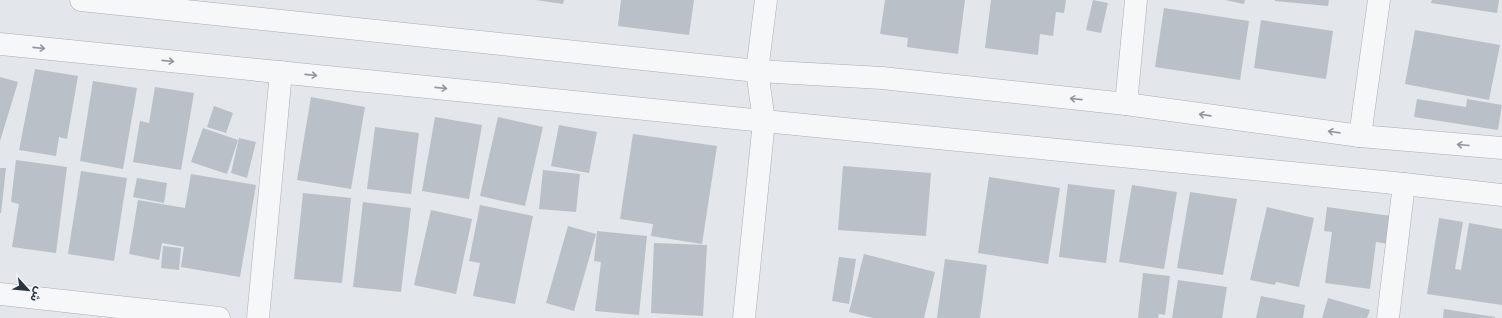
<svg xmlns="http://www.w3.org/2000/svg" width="1502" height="318" font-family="Lato,'Noto Sans Arabic',sans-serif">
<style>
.building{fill:#bac0c7}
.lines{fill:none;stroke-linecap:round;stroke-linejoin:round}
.minor-casing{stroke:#a8adb5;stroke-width:23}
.minor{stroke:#f6f7f9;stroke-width:22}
.oneway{stroke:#90969e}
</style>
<rect width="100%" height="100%" fill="#e3e6eb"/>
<!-- building -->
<g class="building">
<polygon points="536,0 564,0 563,4"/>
<polygon points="621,0 694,0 689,35 618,26"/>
<polygon points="885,0 965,0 958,54 907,47 908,38 880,34"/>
<polygon points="991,0 1066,0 1064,13 1056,12 1053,36 1040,34 1038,55 985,48"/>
<polygon points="1093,0 1108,3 1101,33 1086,30"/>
<polygon points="1225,0 1245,0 1244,4"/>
<polygon points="1275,0 1329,0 1328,6 1275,1"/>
<polygon points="1432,0 1499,0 1497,13 1431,3"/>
<polygon points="1164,8 1249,21 1240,80 1155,67"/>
<polygon points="1261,20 1333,31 1326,79 1254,68"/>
<polygon points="1415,30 1500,45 1489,100 1405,84"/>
<polygon points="35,69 78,76 67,139 59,137 56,156 19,150"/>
<polygon points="0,77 18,82 0,141"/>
<polygon points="93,81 137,88 123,169 80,161"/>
<polygon points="155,87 194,93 181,170 133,162 140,121 149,123"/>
<polygon points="311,97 365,107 351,189 297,180"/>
<polygon points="1417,99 1466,107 1467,99 1502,105 1498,130 1414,117"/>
<polygon points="214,106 233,113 226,133 207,127"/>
<polygon points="435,117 482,125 469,199 422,191"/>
<polygon points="498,117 543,127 525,206 480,196"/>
<polygon points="559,125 597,132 589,173 551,166"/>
<polygon points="375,127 419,133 411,194 367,189"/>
<polygon points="203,128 238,140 227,174 191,162"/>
<polygon points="633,134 717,146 702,244 651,236 653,224 620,219"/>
<polygon points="239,138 256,142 247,178 231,173"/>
<polygon points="16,160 67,167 56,253 12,247 19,204 11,202"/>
<polygon points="843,166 931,173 926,236 838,230"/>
<polygon points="0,168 6,168 1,213 0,213"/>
<polygon points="543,170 580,174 576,212 539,209"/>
<polygon points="81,171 127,178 114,261 68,254"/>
<polygon points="191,174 256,185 240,277 181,267 184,247 162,243 159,260 129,254 138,200 185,208"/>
<polygon points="989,177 1060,188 1048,264 978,253"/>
<polygon points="137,178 167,183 164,203 133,197"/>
<polygon points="1068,184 1115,190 1106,263 1059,257"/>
<polygon points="1132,185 1177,192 1164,269 1119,262"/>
<polygon points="1190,192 1237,199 1223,275 1177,268"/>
<polygon points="303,193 351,198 342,283 294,279"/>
<polygon points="363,202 411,208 401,292 353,287"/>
<polygon points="480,205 533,216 515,304 473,296 480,263 469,261"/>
<polygon points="1267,207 1314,218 1299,287 1276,282 1275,285 1250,280"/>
<polygon points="1327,207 1391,216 1388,244 1376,242 1370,289 1325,283 1332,232 1324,231"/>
<polygon points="431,210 472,219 456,294 414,285"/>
<polygon points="1439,218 1463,222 1455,269 1461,270 1469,223 1502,229 1502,305 1427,294"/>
<polygon points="568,226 596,234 574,311 546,303"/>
<polygon points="597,231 647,236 639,315 595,311 601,262 594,261"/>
<polygon points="654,243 707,245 703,316 651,313"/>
<polygon points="163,246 181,248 179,270 161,268"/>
<polygon points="864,254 935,272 924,318 873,318 849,312"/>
<polygon points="839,257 856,259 849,304 832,301"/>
<polygon points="945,259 987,265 980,318 937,318"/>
<polygon points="1143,273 1170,276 1165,315 1159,314 1158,318 1138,318"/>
<polygon points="1178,280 1227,287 1222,318 1172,318"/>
<polygon points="1261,296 1305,305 1303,318 1256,318"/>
<polygon points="1328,298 1370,310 1367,318 1322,318"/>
<polygon points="1444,309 1495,317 1495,318 1443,318"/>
</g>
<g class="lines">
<!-- minor casing -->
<g class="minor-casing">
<g id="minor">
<polyline points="81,0 757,71 882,78 1126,104 1360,136 1502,148"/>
<polyline points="0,44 764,121 1404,184 1502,195"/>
<polyline points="1126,104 1136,0"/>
<polyline points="1360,136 1379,0"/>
<polyline points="0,294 219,318"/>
<polyline points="258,318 281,72"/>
<polyline points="744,318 764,121 757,71 766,0"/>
<polyline points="1388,318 1404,184"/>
</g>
</g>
<!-- minor -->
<use href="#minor" class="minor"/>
</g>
<!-- one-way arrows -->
<defs><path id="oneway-shaft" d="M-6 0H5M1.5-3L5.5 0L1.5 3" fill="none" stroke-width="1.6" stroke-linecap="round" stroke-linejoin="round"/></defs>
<g class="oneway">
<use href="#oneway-shaft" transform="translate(39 48) rotate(6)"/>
<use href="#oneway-shaft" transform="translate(168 61) rotate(6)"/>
<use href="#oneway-shaft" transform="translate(311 75) rotate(6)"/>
<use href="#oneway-shaft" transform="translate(441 88) rotate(6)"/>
<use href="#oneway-shaft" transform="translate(1076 99) rotate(-174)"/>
<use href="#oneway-shaft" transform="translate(1205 115) rotate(-172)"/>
<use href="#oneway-shaft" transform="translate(1334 132) rotate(-172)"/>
<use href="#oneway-shaft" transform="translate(1463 145) rotate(-175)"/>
</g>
<!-- north arrow -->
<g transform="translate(28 290) rotate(117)" stroke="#f3f5f8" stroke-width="3" paint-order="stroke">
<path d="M0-3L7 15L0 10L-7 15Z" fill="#2b3542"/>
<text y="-6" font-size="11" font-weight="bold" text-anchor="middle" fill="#2b3542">ش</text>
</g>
</svg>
